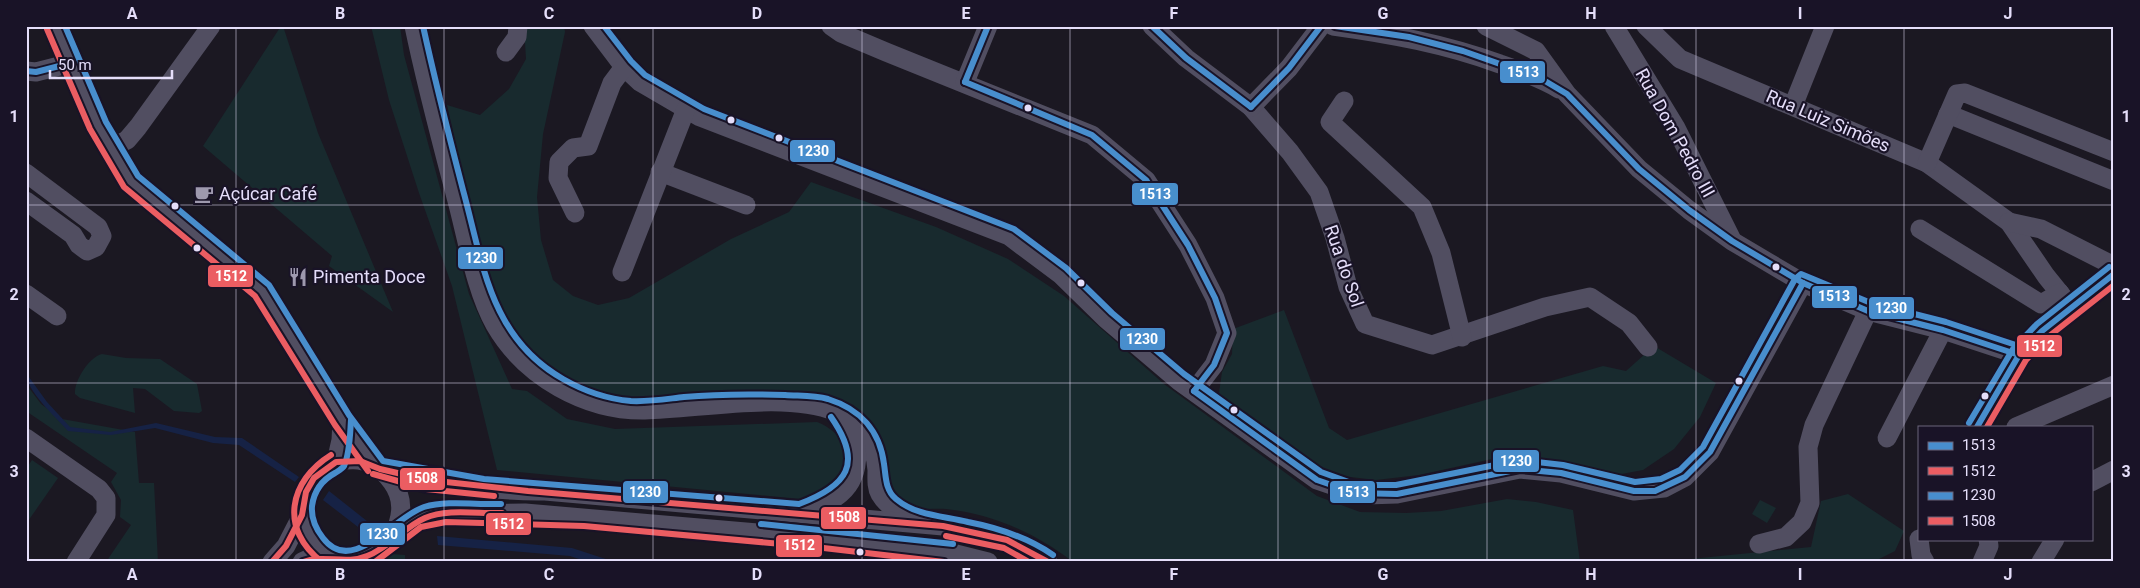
<svg xmlns="http://www.w3.org/2000/svg" width="2140" height="588" font-family="Roboto,sans-serif">
<style>
.green{fill:#182a2e}
.water{fill:#162245}
.lines{fill:none;stroke-linecap:round;stroke-linejoin:round}
.minor{stroke:#514e61;stroke-width:19}
.bus-1-casing{stroke:#191327;stroke-width:10}
.bus-2-casing{stroke:#191327;stroke-width:10}
.bus-3-casing{stroke:#191327;stroke-width:10}
.bus-4-casing{stroke:#191327;stroke-width:10}
.bus-1{stroke:#488ecd;stroke-width:6}
.bus-2{stroke:#eb5d62;stroke-width:6}
.bus-3{stroke:#488ecd;stroke-width:6}
.bus-4{stroke:#eb5d62;stroke-width:6}
.grid{fill:none;stroke:#e5defa;stroke-width:1;stroke-opacity:0.55}
.bus-dot{fill:#e5defa;stroke:#191327;stroke-width:2}
.labels{text-anchor:middle;stroke-width:4.5;stroke-linejoin:round;paint-order:stroke}
.street-label{font-size:18px;fill:#e5defa;stroke:#191327}
.poi-label{font-size:18px;fill:#e5defa;stroke:#191327;text-anchor:start}
.line-badge{stroke:#191327;stroke-width:2}
.badge-label{font-size:14px;text-anchor:middle;font-weight:bold;fill:#fff}
.neatline{fill:none;stroke:#e5defa;stroke-width:2}
.grid-label{font-size:16px;text-anchor:middle;font-weight:bold;fill:#e5defa}
</style>
<rect width="100%" height="100%" fill="#1b1822"/>
<!-- green -->
<g class="green">
<polygon points="281,26 283,26 318,133 393,312 329,266 332,256 203,146"/>
<path d="M371,26h29l4,29 65,239 43,95 15,2 40,28 48,10 202,-7c24,9 43,36 24,61 -7,9 -21,12 -30,17l-314,-30 -45,-184 -33,-93 -30,-93z"/>
<path d="M524,26h40l1,6 -22,102 -6,63 4,43 12,40 20,16 25,9 31,-7 102,-59 58,-27 22,-30 125,45 72,32 56,37 100,88 153,112 43,16 46,1 35,-2 66,-12 29,3 37,8 7,52h-507c-38,-29 -80,-48 -127,-53 -14,-1 -38,3 -49,-7 -11,-12 -7,-33 -10,-48 -6,-22 -36,-54 -58,-59 -15,-3 -31,-2 -45,-2 -44,0 -87,5 -131,5 -58,1 -110,-24 -142,-72 -12,-18 -17,-39 -23,-59 -17,-53 -29,-107 -41,-162l33,10 29,-26 17,-30z"/>
<polygon points="1284,310 1329,428 1347,440 1603,366 1626,371 1654,346 1716,383 1700,417 1674,449 1643,470 1616,475 1537,457 1510,455 1419,475 1376,480 1342,476 1323,468 1225,403 1219,393 1222,372 1232,354 1233,329"/>
<path d="M102,354l24,4 34,1 37,25 5,27 -3,2 -25,-2 -29,-22 -12,-1 2,25 -55,-15 -5,-4c-1,-13 14,-37 27,-40z"/>
<polygon points="26,384 41,404 62,419 135,432 139,483 154,483 158,562 106,562 131,525 120,517 121,500 111,482 117,473 26,411"/>
<polygon points="32,460 58,478 26,524 26,469"/>
<polygon points="1848,494 1904,531 1895,551 1873,562 1661,562 1811,547 1821,501"/>
<polygon points="1760,500 1776,508 1767,523 1752,514"/>
<polygon points="391,554 405,555 405,562 382,562"/>
</g>
<!-- water -->
<g class="water">
<path d="M26,373l21,29 23,25 40,5 46,-9 59,14 27,1 57,39 -4,5 -56,-37 -26,-2 -58,-15 -44,7 -43,-4c-12,-14 -42,-40 -42,-58z"/>
<polygon points="329,491 377,529 371,537 323,500"/>
<polygon points="437,536 572,548 615,562 588,562 570,556 438,545"/>
</g>
<g class="lines">
<!-- minor -->
<g class="minor">
<polyline points="55,26 98,126 131,182 262,290 342,420 375,466"/>
<path d="M414,26c12,58 27,114 42,171 11,40 19,92 39,128 30,52 91,86 150,85 54,-1 142,-19 191,2 25,10 39,31 41,58 0,8 -1,17 3,24 9,15 25,22 40,29"/>
<polyline points="593,26 624,67 640,82 700,117 1009,236 1061,275 1106,319 1179,381 1317,480 1355,493 1366,495 1397,494 1520,469 1561,473 1634,491 1664,488 1685,477 1710,452 1803,283"/>
<polyline points="831,26 841,33 886,52 1092,135 1146,180 1188,245 1215,298 1227,333 1214,365 1194,391"/>
<polyline points="1152,26 1186,58 1251,107 1290,152 1319,192 1335,238 1348,287 1365,324 1432,345 1545,307 1590,297 1629,323 1648,347"/>
<path d="M1333,26c58,8 112,18 167,38 21,7 40,14 59,25"/>
<polyline points="1486,26 1536,51 1567,94 1639,169 1689,210 1732,241 1803,283 1868,311 1943,330 2019,355"/>
<polyline points="1614,26 1676,128 1731,238"/>
<polyline points="1646,26 1680,59 1927,163 2009,222 2046,276 2071,307"/>
<polyline points="506,52 517,37 518,26"/>
<polyline points="26,71 36,72 71,63"/>
<polyline points="965,82 988,26"/>
<polyline points="1344,101 1330,122 1422,207 1441,253 1462,337"/>
<polyline points="1793,106 1825,26"/>
<polyline points="1251,107 1289,68 1321,26"/>
<polyline points="1948,114 2114,181"/>
<polyline points="111,148 127,140 138,127 211,26"/>
<polyline points="1927,163 1957,94 1965,93 2114,152"/>
<polyline points="660,172 746,205"/>
<polyline points="26,173 98,227 102,236 96,247 87,251 79,245 73,235 26,201"/>
<polyline points="575,213 558,178 559,162 573,148 588,146 612,83 624,67"/>
<polyline points="2009,222 2041,229 2114,266"/>
<polyline points="1920,229 2041,304 2060,293"/>
<polyline points="622,272 686,109"/>
<polyline points="26,294 57,316"/>
<polyline points="1977,427 2019,355 2042,331 2114,274"/>
<polyline points="2016,427 2114,385"/>
<polyline points="26,438 99,489 106,498 106,515 76,562"/>
<polyline points="1887,438 1943,330"/>
<polyline points="336,462 341,440 342,420"/>
<path d="M380,469c53,12 111,23 165,22l398,35 64,14 41,22"/>
<polyline points="2091,482 2114,470"/>
<path d="M804,512c11,-5 22,-8 32,-15 26,-18 26,-54 8,-77"/>
<polyline points="1919,539 1921,555 1925,562"/>
<polyline points="1759,544 1786,537 1802,522 1810,503 1808,447 1814,425 1868,311"/>
<path d="M335,558c-79,-47 9,-141 57,-76 14,19 9,38 0,57"/>
<polyline points="272,562 286,546 302,515"/>
<polyline points="302,562 315,556 338,560 359,559 371,554 409,526 428,515 525,513 826,539 944,551 988,562"/>
<polyline points="1982,562 1989,546 1988,539"/>
<polyline points="2041,562 2055,539"/>
</g>
<!-- bus-1 casing -->
<g class="bus-1-casing">
<g id="bus-1">
<polyline points="1152,26 1186,58 1251,107"/>
<polyline points="1335,26 1409,37 1463,51 1540,78 1567,94 1639,169 1689,210 1732,241 1803,283 1868,311 1943,330 2019,355"/>
<polyline points="26,71 36,72 71,63"/>
<polyline points="965,82 1092,135 1146,180 1188,245 1215,298 1227,333 1214,365 1194,391"/>
<polyline points="965,82 988,26"/>
<polyline points="1251,107 1289,68 1321,26"/>
<polyline points="1194,391 1317,480 1355,493 1397,494 1520,469 1561,473 1634,491 1655,491 1685,477 1710,452 1803,283"/>
<polyline points="1977,427 2019,355 2042,331 2114,274"/>
</g>
</g>
<!-- bus-2 casing -->
<g class="bus-2-casing">
<g id="bus-2">
<polyline points="47,29 90,129 124,187 255,296 335,425 368,471"/>
<polyline points="1987,427 2026,360 2048,337 2114,285"/>
<polyline points="373,474 426,489 494,496"/>
<polyline points="946,536 1004,548 1029,562"/>
<path d="M322,562c-43,-33 -33,-81 9,-107"/>
<polyline points="375,562 421,527 446,522 584,526 815,547 944,562"/>
</g>
</g>
<!-- bus-3 casing -->
<g class="bus-3-casing">
<g id="bus-3">
<path d="M65,26l41,96 32,54 131,109 80,130 34,46 101,18 315,25c48,-18 65,-40 32,-87"/>
<path d="M423,26c12,55 26,110 40,164 20,73 27,148 100,189 21,12 44,20 68,22 18,1 35,-2 53,-4 33,-3 67,-3 101,-2 15,1 29,0 43,4 32,10 52,32 56,65 2,12 1,26 12,35 20,17 48,17 72,23 31,6 59,15 85,33"/>
<polyline points="604,26 631,61 645,75 704,109 1014,229 1066,268 1112,313 1184,374 1321,472 1357,485 1396,485 1520,460 1563,465 1635,482 1661,479 1680,470 1703,447 1795,279 1801,274 1871,303 1946,322 2022,347"/>
<path d="M351,420c-1,14 -1,33 -7,46 -2,3 -6,5 -9,7 -13,7 -21,18 -23,33 -1,12 4,23 11,32 29,39 72,-22 101,-31 24,-7 52,-2 77,-3"/>
<polyline points="1969,423 2013,349 2037,324 2109,267"/>
<polyline points="761,524 953,544"/>
</g>
</g>
<!-- bus-4 casing -->
<g class="bus-4-casing">
<g id="bus-4">
<polyline points="272,562 286,546 302,515 306,492 314,478 336,462 360,461 380,469 428,480 528,491 943,526 1007,540 1048,562"/>
<path d="M303,562c21,-8 43,3 64,-6 22,-8 37,-29 58,-38 22,-10 54,-4 77,-5"/>
</g>
</g>
<!-- bus-1 -->
<use href="#bus-1" class="bus-1"/>
<!-- bus-2 -->
<use href="#bus-2" class="bus-2"/>
<!-- bus-3 -->
<use href="#bus-3" class="bus-3"/>
<!-- bus-4 -->
<use href="#bus-4" class="bus-4"/>
</g>
<!-- grid -->
<path class="grid" d="M236,26v536M444,26v536M653,26v536M862,26v536M1070,26v536M1278,26v536M1487,26v536M1696,26v536M1904,26v536M26,205h2088M26,383h2088"/>
<!-- icons -->
<defs>
<g id="cafe-bare" transform="scale(1.5)"><path d="M-5.5-4.5H6V0H3Q3 3.5 0 3.5H-2.5Q-5.5 3.5-5.5 0ZM3-3.2v2h1.7v-2ZM-6 4.5H4V6H-6Z" fill="#9e99ae" stroke="#191327" stroke-width="2.5" paint-order="stroke"/></g>
<g id="restaurant-bare" transform="scale(1.5)"><path d="M-5-6h1v4h1v-4h1v4h1v-4h1v5L-1.5 .5V6h-2V.5L-5-1ZM5-6V6H3V1.5H1.5Q1.5-4 5-6Z" fill="#9e99ae" stroke="#191327" stroke-width="2.5" paint-order="stroke"/></g>
</defs>
<g fill-rule="evenodd">
<use href="#cafe-bare" x="204" y="194"/>
<use href="#restaurant-bare" x="298" y="277"/>
</g>
<!-- markers -->
<g class="bus-dot">
<circle cx="1028" cy="108" r="4.5"/>
<circle cx="731" cy="120" r="4.5"/>
<circle cx="779" cy="138" r="4.5"/>
<circle cx="175" cy="206" r="4.5"/>
<circle cx="197" cy="248" r="4.5"/>
<circle cx="1776" cy="267" r="4.5"/>
<circle cx="1081" cy="283" r="4.5"/>
<circle cx="1739" cy="381" r="4.5"/>
<circle cx="1985" cy="396" r="4.5"/>
<circle cx="1234" cy="410" r="4.5"/>
<circle cx="719" cy="498" r="4.5"/>
<circle cx="860" cy="552" r="4.5"/>
</g>
<g class="labels">
<!-- street labels -->
<g class="street-label">
<text transform="translate(1828 121) rotate(23)" y="6">Rua Luiz Simões</text>
<text transform="translate(1675 133) rotate(61)" y="6">Rua Dom Pedro III</text>
<text transform="translate(1344 266) rotate(71)" y="6">Rua do Sol</text>
</g>
<!-- poi labels -->
<g class="poi-label">
<text x="219" y="200">Açúcar Café</text>
<text x="313" y="283">Pimenta Doce</text>
</g>
</g>
<g class="line-badge">
<rect x="1499" y="60" width="47" height="24" rx="5" fill="#488ecd"/>
<rect x="789" y="139" width="47" height="24" rx="5" fill="#488ecd"/>
<rect x="1131" y="182" width="48" height="24" rx="5" fill="#488ecd"/>
<rect x="457" y="246" width="47" height="24" rx="5" fill="#488ecd"/>
<rect x="207" y="264" width="47" height="24" rx="5" fill="#eb5d62"/>
<rect x="1811" y="285" width="47" height="24" rx="5" fill="#488ecd"/>
<rect x="1868" y="296" width="47" height="24" rx="5" fill="#488ecd"/>
<rect x="1119" y="327" width="47" height="24" rx="5" fill="#488ecd"/>
<rect x="2016" y="334" width="47" height="24" rx="5" fill="#eb5d62"/>
<rect x="1492" y="449" width="48" height="24" rx="5" fill="#488ecd"/>
<rect x="399" y="467" width="47" height="24" rx="5" fill="#eb5d62"/>
<rect x="622" y="480" width="47" height="24" rx="5" fill="#488ecd"/>
<rect x="1329" y="480" width="47" height="24" rx="5" fill="#488ecd"/>
<rect x="820" y="506" width="47" height="24" rx="5" fill="#eb5d62"/>
<rect x="485" y="512" width="47" height="24" rx="5" fill="#eb5d62"/>
<rect x="359" y="522" width="47" height="24" rx="5" fill="#488ecd"/>
<rect x="775" y="534" width="48" height="24" rx="5" fill="#eb5d62"/>
</g>
<g class="badge-label">
<text x="1523" y="77">1513</text>
<text x="813" y="156">1230</text>
<text x="1155" y="199">1513</text>
<text x="481" y="263">1230</text>
<text x="231" y="281">1512</text>
<text x="1834" y="301">1513</text>
<text x="1891" y="313">1230</text>
<text x="1142" y="344">1230</text>
<text x="2039" y="351">1512</text>
<text x="1516" y="466">1230</text>
<text x="422" y="483">1508</text>
<text x="645" y="497">1230</text>
<text x="1353" y="497">1513</text>
<text x="844" y="522">1508</text>
<text x="508" y="529">1512</text>
<text x="382" y="539">1230</text>
<text x="799" y="550">1512</text>
</g>
<!-- border -->
<rect width="2140" height="588" fill="none" stroke="#191327" stroke-width="55"/>
<!-- legend -->
<rect x="1918" y="426" width="175" height="115" fill="#191327" stroke="#6b647b"/>
<rect x="1928" y="442" width="25" height="8" fill="#488ecd" stroke="#6b647b"/>
<text x="1962" y="450" font-size="15" fill="#e5defa">1513</text>
<rect x="1928" y="467" width="25" height="8" fill="#eb5d62" stroke="#6b647b"/>
<text x="1962" y="476" font-size="15" fill="#e5defa">1512</text>
<rect x="1928" y="492" width="25" height="8" fill="#488ecd" stroke="#6b647b"/>
<text x="1962" y="500" font-size="15" fill="#e5defa">1230</text>
<rect x="1928" y="517" width="25" height="8" fill="#eb5d62" stroke="#6b647b"/>
<text x="1962" y="526" font-size="15" fill="#e5defa">1508</text>
<!-- scale -->
<path d="M50 70v8h122v-8" fill="none" stroke="#e5defa" stroke-width="2.5"/>
<text x="58" y="70" font-size="15" fill="#e5defa" stroke="#191327" stroke-width="4" paint-order="stroke">50 m</text>
<rect x="28" y="28" width="2084" height="532" class="neatline"/>
<g class="grid-label">
<text x="132" y="19">A</text>
<text x="340" y="19">B</text>
<text x="549" y="19">C</text>
<text x="757" y="19">D</text>
<text x="966" y="19">E</text>
<text x="1174" y="19">F</text>
<text x="1383" y="19">G</text>
<text x="1591" y="19">H</text>
<text x="1800" y="19">I</text>
<text x="2008" y="19">J</text>
<text x="14" y="122">1</text>
<text x="2126" y="122">1</text>
<text x="14" y="300">2</text>
<text x="2126" y="300">2</text>
<text x="14" y="477">3</text>
<text x="2126" y="477">3</text>
<text x="132" y="580">A</text>
<text x="340" y="580">B</text>
<text x="549" y="580">C</text>
<text x="757" y="580">D</text>
<text x="966" y="580">E</text>
<text x="1174" y="580">F</text>
<text x="1383" y="580">G</text>
<text x="1591" y="580">H</text>
<text x="1800" y="580">I</text>
<text x="2008" y="580">J</text>
</g>
</svg>
